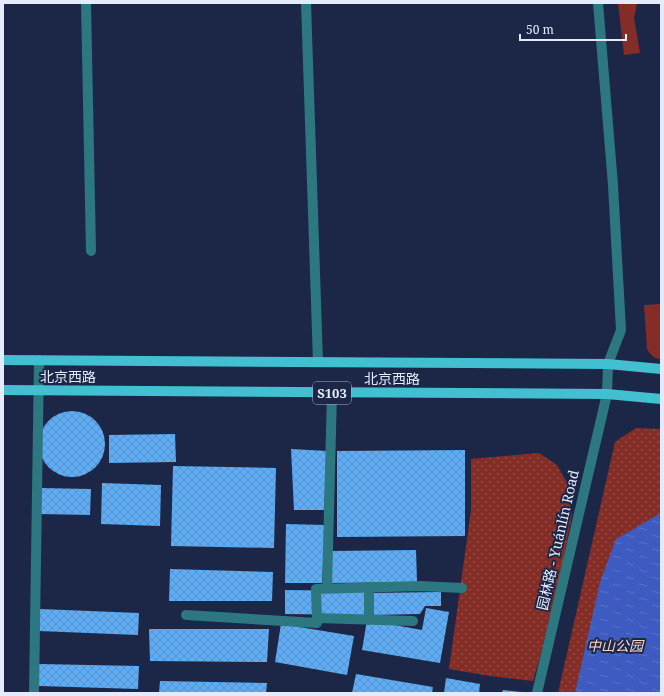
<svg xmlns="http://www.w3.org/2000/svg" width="664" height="696" font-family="'Noto Serif','Noto Sans SC',serif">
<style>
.green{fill:#842d26}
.park{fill:url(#park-dots)}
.water{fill:url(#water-ripples)}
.building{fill:url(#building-cross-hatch)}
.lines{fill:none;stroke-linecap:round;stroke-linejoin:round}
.minor{stroke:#2d7781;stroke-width:10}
.major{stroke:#42c0d2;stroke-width:10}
.labels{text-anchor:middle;stroke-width:4;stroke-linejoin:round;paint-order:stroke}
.shield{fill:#1c2747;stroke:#a8b0c6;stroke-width:1}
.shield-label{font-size:13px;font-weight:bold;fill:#e4ebfc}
.street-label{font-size:14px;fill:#e4ebfc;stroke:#1c2747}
.park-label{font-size:14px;font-style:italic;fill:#f6d4cf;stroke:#1c2747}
</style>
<defs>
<pattern id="park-dots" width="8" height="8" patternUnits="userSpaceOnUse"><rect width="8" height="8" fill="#842d26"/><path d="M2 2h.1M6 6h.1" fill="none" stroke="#954c46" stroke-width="1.8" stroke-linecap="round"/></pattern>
<pattern id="water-ripples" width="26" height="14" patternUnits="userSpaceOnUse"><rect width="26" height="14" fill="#3e5bc1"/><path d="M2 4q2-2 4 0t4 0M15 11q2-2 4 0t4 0" fill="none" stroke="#5a73ca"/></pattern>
<pattern id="building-cross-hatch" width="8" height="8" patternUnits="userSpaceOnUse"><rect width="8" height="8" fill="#5eacf3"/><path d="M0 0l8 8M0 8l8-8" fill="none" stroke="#5892c9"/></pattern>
</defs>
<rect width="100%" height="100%" fill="#1c2747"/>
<!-- green -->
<g class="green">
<polygon points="618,3 637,3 634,18 640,53 624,55"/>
<path d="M661,304v55c-7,0 -11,-5 -14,-10l-3,-44z"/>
</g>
<!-- park -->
<g class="park">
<polygon points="636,428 661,429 661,693 558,693 615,442"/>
<polygon points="539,453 557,465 567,483 572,515 560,577 540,657 533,681 490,676 449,669 471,510 471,459"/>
</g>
<!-- water -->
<polygon class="water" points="661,513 661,693 575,693 600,582 616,539"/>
<!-- building -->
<g class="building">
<circle cx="72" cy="444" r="33"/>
<polygon points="175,434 176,462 109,463 109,435"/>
<polygon points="291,449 327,451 324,510 294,510"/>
<polygon points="465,450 465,536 337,537 337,451"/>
<polygon points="173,466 276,468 274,548 171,546"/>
<polygon points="102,483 161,485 160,526 101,524"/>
<polygon points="40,488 91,489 90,515 39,514"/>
<polygon points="286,524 325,525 322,583 285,583"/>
<polygon points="416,550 417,582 330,583 332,551"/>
<polygon points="170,569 273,572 272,601 169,601"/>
<polygon points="285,590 364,591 364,615 285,614"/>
<polygon points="441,592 441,606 425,606 420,614 370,615 370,593"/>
<polygon points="426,608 449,612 440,663 362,650 367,620 422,630"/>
<polygon points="40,609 139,613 138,635 39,631"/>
<polygon points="281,624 354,636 347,675 275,662"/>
<polygon points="149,629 269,629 267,662 150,661"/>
<polygon points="39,664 139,666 138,689 39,686"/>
<polygon points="356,674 433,687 432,693 352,693"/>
<polygon points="446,678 480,684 479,693 444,693"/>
<polygon points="160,681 267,683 266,693 159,693"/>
<polygon points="503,690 521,692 521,693 502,693"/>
</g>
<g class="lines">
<!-- minor -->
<g class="minor">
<polyline points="86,3 91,251"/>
<polyline points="306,3 318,362"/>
<polyline points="327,588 332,393"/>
<polyline points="186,615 317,623 316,589 420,586 462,588"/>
<polyline points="317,618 413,621"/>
<polyline points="369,620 369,587"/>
<polyline points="34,693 39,360"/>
<polyline points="537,693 607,394 608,364 621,330 613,185 598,3"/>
</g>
<!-- major -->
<g class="major">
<polyline points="3,360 608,364 661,369"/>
<polyline points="3,390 607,394 661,399"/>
</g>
</g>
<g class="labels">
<!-- shield labels -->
<rect class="shield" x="313" y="382" width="38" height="22" rx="3"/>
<g class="shield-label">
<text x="332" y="398">S103</text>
</g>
<!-- street labels -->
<g class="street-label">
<text x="68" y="382">北京西路</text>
<text x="392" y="384">北京西路</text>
<text transform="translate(558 540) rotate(-77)" y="5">园林路 - Yuánlín Road</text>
</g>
<!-- park labels -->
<g class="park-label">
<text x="615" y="651">中山公园</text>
</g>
</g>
<!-- border -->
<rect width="664" height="696" fill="none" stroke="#e4ebfc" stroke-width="8"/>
<!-- scale -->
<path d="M520 34v6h106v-6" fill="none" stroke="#e4ebfc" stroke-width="2"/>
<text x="526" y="34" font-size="12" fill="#e4ebfc" stroke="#1c2747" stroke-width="3" paint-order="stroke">50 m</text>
</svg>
